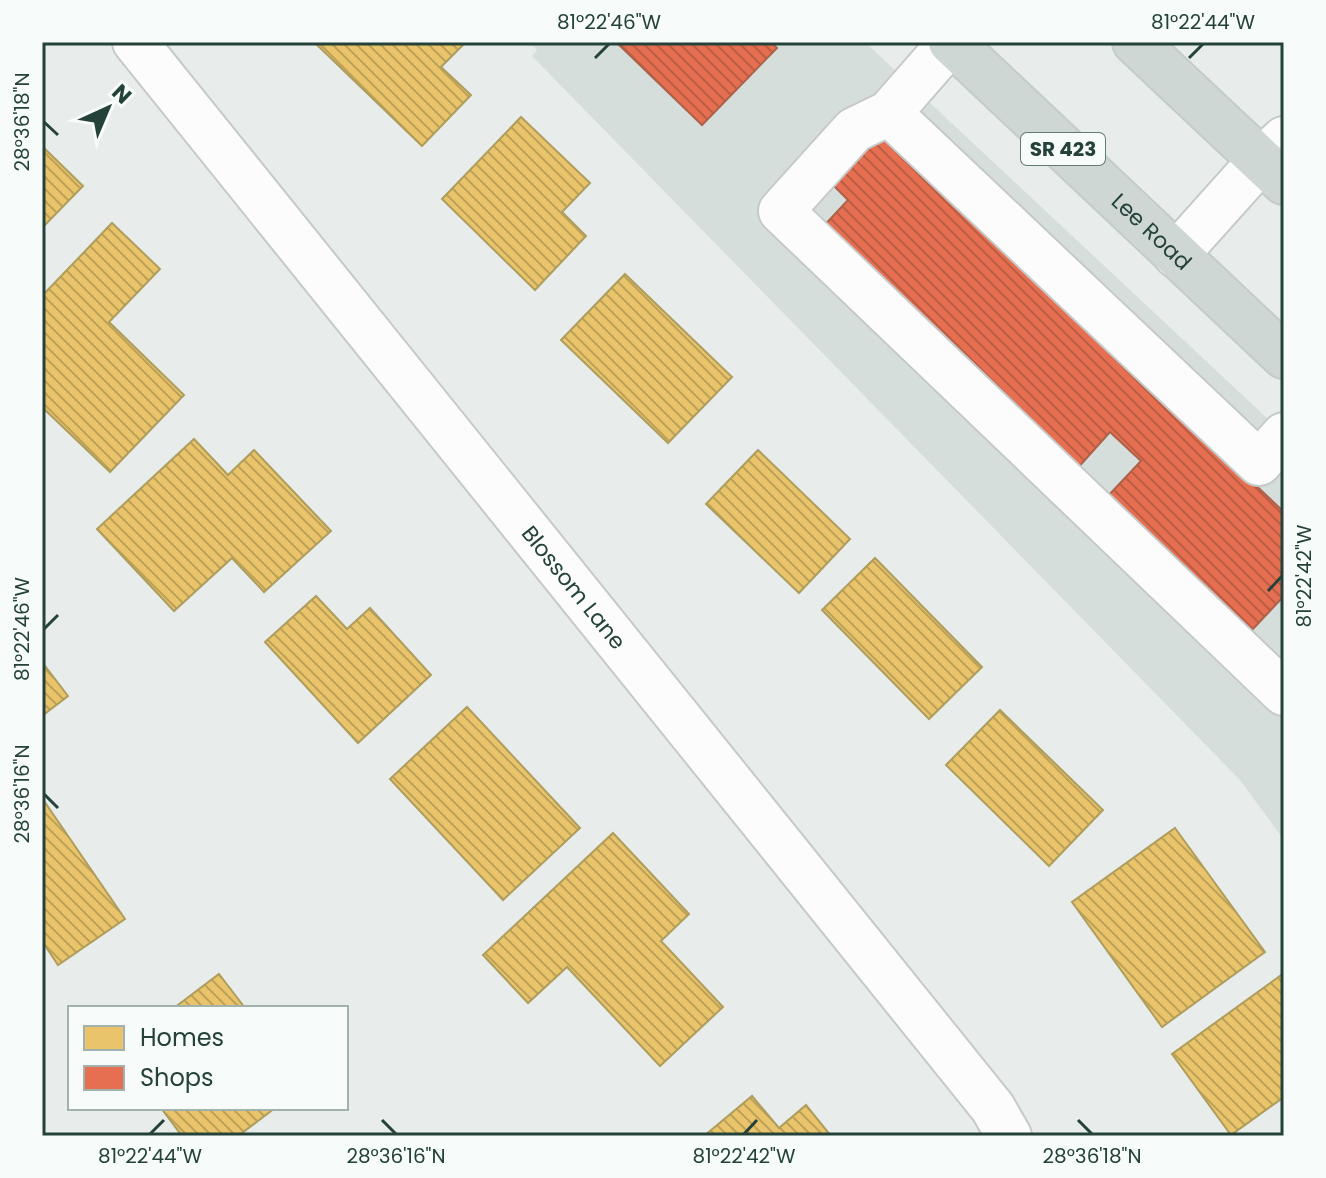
<svg xmlns="http://www.w3.org/2000/svg" width="1326" height="1178" font-family="Poppins,sans-serif">
<style>
.built{fill:#d6dedb}
.homes{fill:url(#homes-back-hatch);stroke:#ae9d5c;stroke-width:2}
.shops{fill:url(#shops-back-hatch);stroke:#ac624a;stroke-width:2}
.lines{fill:none;stroke-linecap:round;stroke-linejoin:round}
.minor-casing{stroke:#c5cac8;stroke-width:48}
.major-casing{stroke:#c3ccc9;stroke-width:48}
.minor{stroke:#fcfcfc;stroke-width:44}
.major{stroke:#cfd7d5;stroke-width:44}
.ticks{fill:none;stroke:#24423a;stroke-width:3}
.labels{text-anchor:middle;stroke-width:8;stroke-linejoin:round;paint-order:stroke}
.shield{fill:#f7fbf9;stroke:#637a73;stroke-width:2}
.shield-label{font-size:20px;font-weight:bold;fill:#24423a}
.street-label{font-size:22px;fill:#24423a;stroke:#f7fbf9}
.neatline{fill:none;stroke:#24423a;stroke-width:3}
.ticks-label{font-size:20px;text-anchor:middle;fill:#24423a}
</style>
<defs>
<pattern id="homes-back-hatch" width="6" height="6" patternUnits="userSpaceOnUse" patternTransform="scale(2)"><rect width="6" height="6" fill="#e9c46a"/><path d="M-1 5l2 2M0 0l6 6M5-1l2 2" fill="none" stroke="#bda158"/></pattern>
<pattern id="shops-back-hatch" width="6" height="6" patternUnits="userSpaceOnUse" patternTransform="scale(2)"><rect width="6" height="6" fill="#e76f51"/><path d="M-1 5l2 2M0 0l6 6M5-1l2 2" fill="none" stroke="#bb5d44"/></pattern>
</defs>
<rect width="100%" height="100%" fill="#e8edeb"/>
<!-- built -->
<polygon class="built" points="529,42 865,42 1284,434 1284,840 1240,780 532,56 537,50"/>
<!-- homes -->
<g class="homes">
<polygon points="462,42 464,44 441,67 471,95 422,146 315,43"/>
<polygon points="521,117 590,183 562,212 586,236 535,290 442,199"/>
<polygon points="42,146 83,186 42,228"/>
<polygon points="112,223 160,269 109,322 184,395 110,472 42,407 42,296"/>
<polygon points="625,274 732,377 668,443 561,340"/>
<polygon points="194,439 228,475 254,450 331,531 264,592 232,558 174,611 97,529"/>
<polygon points="758,450 850,539 799,593 706,504"/>
<polygon points="875,558 982,667 929,719 822,610"/>
<polygon points="316,596 347,629 370,608 431,675 358,743 265,642"/>
<polygon points="42,662 68,696 42,716"/>
<polygon points="467,707 580,828 503,900 390,779"/>
<polygon points="1000,710 1103,810 1049,866 946,765"/>
<polygon points="42,798 125,919 58,965 42,941"/>
<polygon points="1175,828 1265,952 1162,1027 1072,902"/>
<polygon points="613,833 689,914 661,941 723,1007 660,1066 567,967 528,1003 483,955"/>
<polygon points="1284,973 1284,1097 1231,1135 1172,1054"/>
<polygon points="219,974 245,1008 174,1008"/>
<polygon points="752,1096 779,1128 806,1105 831,1136 704,1136"/>
<polygon points="161,1108 275,1108 238,1136 182,1136"/>
</g>
<!-- shops -->
<g class="shops">
<polygon points="616,42 771,42 777,48 702,125"/>
<polygon points="881,132 1284,512 1284,596 1250,632 1107,497 1141,461 1110,432 1075,471 820,230 848,200 832,184"/>
</g>
<g class="lines">
<!-- minor casing -->
<g class="minor-casing">
<g id="minor">
<path id="s1" d="M135,42l858,1066 16,28"/>
<polyline points="951,42 889,113 1259,463 1284,435"/>
<polyline points="889,113 854,130 781,211 1284,693"/>
<polyline points="1176,255 1261,160 1284,139"/>
</g>
</g>
<!-- major casing -->
<g class="major-casing">
<g id="major">
<path id="s2" d="M951,42l333,314"/>
<polyline points="1135,42 1284,182"/>
</g>
</g>
<!-- minor -->
<use href="#minor" class="minor"/>
<!-- major -->
<use href="#major" class="major"/>
</g>
<!-- ticks -->
<path class="ticks" d="M595,58l14,-14M1189,58l14,-14M44,122l14,13M1268,591l14,-15M44,629l14,-14M44,794l14,14M382,1120l14,14M1078,1120l14,14M150,1134l14,-14M744,1134l13,-14"/>
<g class="labels">
<!-- shield labels -->
<rect class="shield" x="1021" y="133" width="84" height="32" rx="6"/>
<g class="shield-label">
<text x="1063" y="156">SR 423</text>
</g>
<!-- street labels -->
<g class="street-label">
<text dy="8" stroke="none"><textPath href="#s2" startOffset="276">Lee Road</textPath></text>
<text dy="8" stroke="none"><textPath href="#s1" startOffset="700">Blossom Lane</textPath></text>
</g>
</g>
<!-- border -->
<rect width="1326" height="1178" fill="none" stroke="#f7fbf9" stroke-width="88"/>
<!-- legend -->
<rect x="68" y="1006" width="280" height="104" fill="#f7fbf9" stroke="#a3b1ad" stroke-width="2"/>
<rect x="84" y="1026" width="40" height="24" fill="#e9c46a" stroke="#a3b1ad" stroke-width="2"/>
<text x="140" y="1046" font-size="24" fill="#24423a">Homes</text>
<rect x="84" y="1066" width="40" height="24" fill="#e76f51" stroke="#a3b1ad" stroke-width="2"/>
<text x="140" y="1086" font-size="24" fill="#24423a">Shops</text>
<!-- north arrow -->
<g transform="translate(108 108) rotate(44)" stroke="#f7fbf9" stroke-width="6" paint-order="stroke">
<path d="M0-6L14 30L0 20L-14 30Z" fill="#24423a"/>
<text y="-12" font-size="22" font-weight="bold" text-anchor="middle" fill="#24423a">N</text>
</g>
<rect x="44" y="44" width="1238" height="1090" class="neatline"/>
<g class="ticks-label">
<text x="609" y="29">81°22'46"W</text>
<text x="1203" y="29">81°22'44"W</text>
<text transform="translate(22 122) rotate(-90)" y="7">28°36'18"N</text>
<text transform="translate(1304 576) rotate(-90)" y="7">81°22'42"W</text>
<text transform="translate(22 629) rotate(-90)" y="7">81°22'46"W</text>
<text transform="translate(22 794) rotate(-90)" y="7">28°36'16"N</text>
<text x="150" y="1163">81°22'44"W</text>
<text x="396" y="1163">28°36'16"N</text>
<text x="744" y="1163">81°22'42"W</text>
<text x="1092" y="1163">28°36'18"N</text>
</g>
</svg>
